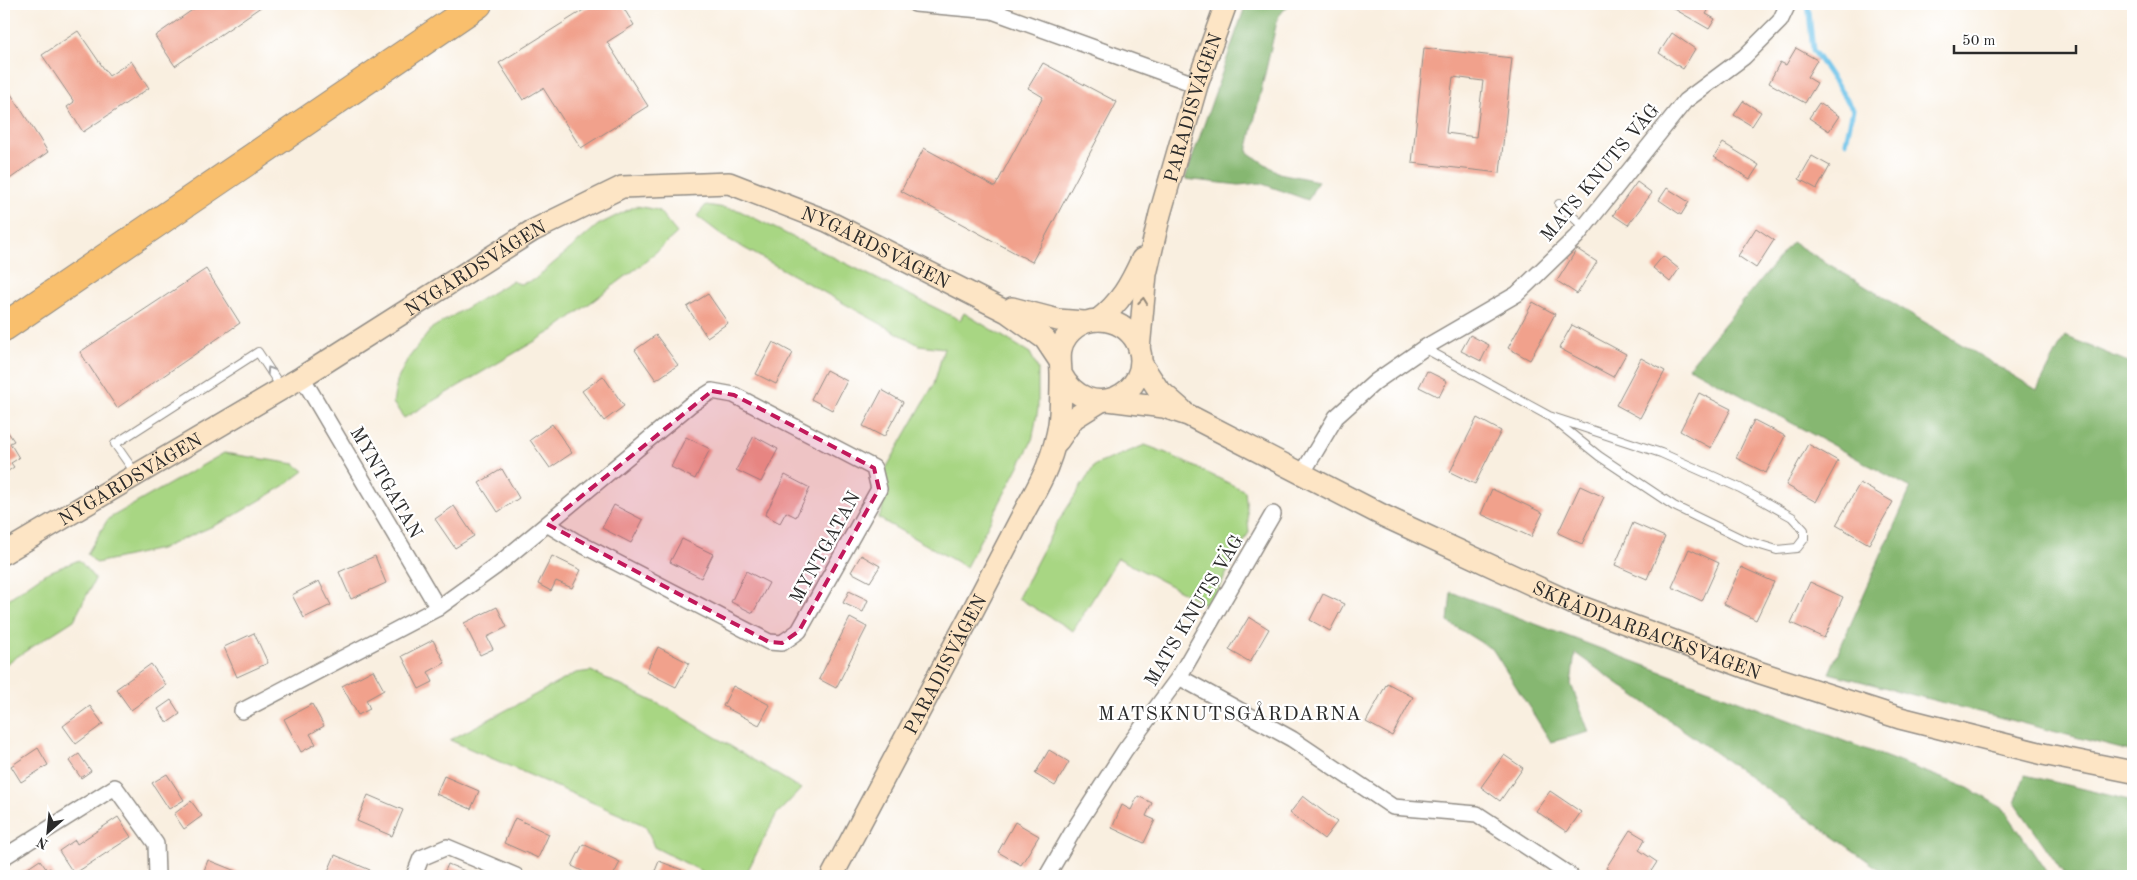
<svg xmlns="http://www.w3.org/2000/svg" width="2137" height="880" font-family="'Old Standard TT',serif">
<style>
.green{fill:#a8d683;stroke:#6a8057}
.forest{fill:#86b771;stroke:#58714e}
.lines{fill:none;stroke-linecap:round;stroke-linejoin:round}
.stream{stroke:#6cc2e9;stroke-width:5}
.building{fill:#f1a18c;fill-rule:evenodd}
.lane-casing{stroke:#928d86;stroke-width:10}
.street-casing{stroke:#928d86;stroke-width:18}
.secondary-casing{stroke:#928d86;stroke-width:24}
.highway-casing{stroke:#928d86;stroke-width:30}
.lane{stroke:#fff;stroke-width:8}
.street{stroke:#fff;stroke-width:15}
.secondary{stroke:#fde5c5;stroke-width:21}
.highway{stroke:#f9bf6d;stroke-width:28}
.oneway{stroke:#948878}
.oneway2{stroke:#a0a0a0}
.marked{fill:#c2185b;fill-opacity:0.2;stroke:#c2185b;stroke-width:4;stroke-dasharray:10 6;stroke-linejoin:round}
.labels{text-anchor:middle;stroke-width:4.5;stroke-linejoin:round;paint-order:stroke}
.street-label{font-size:19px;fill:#2b2b2b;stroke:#fff}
.neighbourhood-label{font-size:20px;letter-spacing:1px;fill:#2b2b2b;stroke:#fff}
</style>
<rect width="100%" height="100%" fill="#fff"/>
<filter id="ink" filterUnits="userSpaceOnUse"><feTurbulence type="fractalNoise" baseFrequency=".02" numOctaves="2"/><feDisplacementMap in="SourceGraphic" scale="10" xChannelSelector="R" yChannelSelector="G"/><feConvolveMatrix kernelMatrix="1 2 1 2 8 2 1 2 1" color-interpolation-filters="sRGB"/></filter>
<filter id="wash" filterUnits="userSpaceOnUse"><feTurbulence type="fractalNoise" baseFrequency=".0096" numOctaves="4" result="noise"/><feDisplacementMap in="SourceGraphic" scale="20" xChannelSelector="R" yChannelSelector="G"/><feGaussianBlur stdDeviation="1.12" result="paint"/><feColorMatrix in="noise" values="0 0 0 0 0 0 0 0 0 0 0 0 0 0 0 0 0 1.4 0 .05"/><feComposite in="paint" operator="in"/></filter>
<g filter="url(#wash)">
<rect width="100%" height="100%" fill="#f9efe0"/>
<!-- green -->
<g class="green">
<polygon points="706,205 738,210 960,320 964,313 1030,353 1038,369 1038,409 1032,441 966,567 878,518 882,511 884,472 934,384 944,348 919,345 726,238 697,216"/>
<polygon points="636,206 658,210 677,233 645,262 554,330 404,418 393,403 397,381 407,360 432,328 512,281 520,284 534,280 598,225"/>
<polygon points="1145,445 1164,452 1245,491 1249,532 1209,606 1118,558 1073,631 1018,598 1056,525 1095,465"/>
<polygon points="224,453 295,464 304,471 284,486 227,520 160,549 96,563 87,554 108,519"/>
<polygon points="79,560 95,579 74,620 4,665 4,602 44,574"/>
<polygon points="591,671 671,710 801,789 776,815 745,876 711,876 654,847 646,826 450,740 576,673"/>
</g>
<!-- forest -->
<g class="forest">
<polygon points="1246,4 1289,4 1278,17 1247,152 1279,173 1318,181 1308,200 1260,183 1239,185 1185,179"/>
<polygon points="1792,242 2037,390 2065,336 2133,364 2133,752 1829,673 1911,488 1689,367"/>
<polygon points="1451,592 1968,788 2004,809 2049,876 1889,876 1575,653 1571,684 1589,732 1551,742 1493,650 1448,622"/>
<polygon points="2025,775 2133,801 2133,876 2066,876 2015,803"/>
</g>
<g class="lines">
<!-- stream -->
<polyline class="stream" points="1808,4 1813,50 1853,109 1846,142"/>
</g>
<g id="blocks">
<!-- building -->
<g class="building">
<polygon points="197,4 265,4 175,66 155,36 198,6"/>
<polygon points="593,4 621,4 634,25 607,42 648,106 581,148 543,88 523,100 499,63"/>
<polygon points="1673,4 1700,4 1709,9 1706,14 1715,19 1709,29 1671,7"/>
<polygon points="78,31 109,76 131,61 149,88 83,132 67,107 74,102 42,55"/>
<polygon points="1672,33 1695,49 1683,69 1659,53"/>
<path d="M1424,48l88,10 -12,115 -88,-10zM1453,77l30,4 -7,56 -30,-4z"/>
<polygon points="1796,48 1817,60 1807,77 1817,83 1805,103 1769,83 1780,62 1786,65"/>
<polygon points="1043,63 1117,102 1032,262 901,191 924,148 995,187 1043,97 1028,88"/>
<polygon points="4,83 48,152 4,183"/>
<polygon points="1743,101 1761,112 1752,126 1734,115"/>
<polygon points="1819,103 1839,116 1829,131 1809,118"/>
<polygon points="1723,143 1759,165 1750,179 1714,157"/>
<polygon points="1812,156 1830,166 1817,189 1799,179"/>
<polygon points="1637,182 1652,193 1628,225 1613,215"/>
<polygon points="1667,188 1689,202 1681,215 1659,200"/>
<polygon points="1756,228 1774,240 1756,268 1738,256"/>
<polygon points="1577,249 1597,262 1577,294 1557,281"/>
<polygon points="1663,256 1679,269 1670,282 1653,268"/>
<polygon points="206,269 240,323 117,408 80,352"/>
<polygon points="708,294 728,323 707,337 687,307"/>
<polygon points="1533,302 1555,314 1530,360 1508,348"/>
<polygon points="1572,325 1626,354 1613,377 1559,348"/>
<polygon points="656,335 678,365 656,380 635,350"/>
<polygon points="1470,335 1489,345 1481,361 1461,351"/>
<polygon points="773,342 793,353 776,384 756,374"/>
<polygon points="1641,358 1665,371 1640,418 1616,405"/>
<polygon points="826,370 847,381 832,410 811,399"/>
<polygon points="1427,371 1447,381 1439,397 1419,387"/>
<polygon points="603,376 624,406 604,421 582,391"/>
<polygon points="882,390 903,402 884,437 863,426"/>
<polygon points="1699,393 1731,409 1711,448 1680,431"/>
<polygon points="1477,418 1501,431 1475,484 1450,472"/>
<polygon points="1754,420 1785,436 1766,473 1736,458"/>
<polygon points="552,424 572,453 550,468 530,440"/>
<polygon points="4,426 14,441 10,443 19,458 11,463 14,467 4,474"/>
<polygon points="754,436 778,449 761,482 736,470"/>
<polygon points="686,437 710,449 695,479 671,467"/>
<polygon points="1808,444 1838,461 1816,502 1786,485"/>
<polygon points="502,469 519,498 498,512 479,483"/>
<polygon points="785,475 810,488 796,517 786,512 780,523 765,515"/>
<polygon points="1860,483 1893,502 1869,544 1836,525"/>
<polygon points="1580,486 1604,497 1582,544 1558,533"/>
<polygon points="1492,489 1543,513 1531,537 1481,514"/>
<polygon points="614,505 643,520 631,543 602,528"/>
<polygon points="454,506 474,536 455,548 435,519"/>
<polygon points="1633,523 1665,537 1647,579 1615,565"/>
<polygon points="682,539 713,554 701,578 670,562"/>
<polygon points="1689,549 1719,563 1702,601 1672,587"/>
<polygon points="861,555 880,566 870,582 851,572"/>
<polygon points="375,556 386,583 351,599 339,572"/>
<polygon points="552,556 581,570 572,588 556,581 551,591 538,584"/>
<polygon points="1741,567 1774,582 1756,620 1724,604"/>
<polygon points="746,571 769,583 753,613 731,602"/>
<polygon points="319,581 331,605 304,618 292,595"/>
<polygon points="1810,582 1843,597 1824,638 1791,623"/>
<polygon points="849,591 868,600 863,612 843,603"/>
<polygon points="1323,594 1344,604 1330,631 1310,620"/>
<polygon points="497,607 507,627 487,637 493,649 480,655 464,623"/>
<polygon points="1249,617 1269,629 1250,662 1229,650"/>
<polygon points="850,618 867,627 836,688 819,679"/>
<polygon points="254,633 268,663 237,677 224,647"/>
<polygon points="433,640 445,663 428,672 433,682 419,689 402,656"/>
<polygon points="658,647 689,663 676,687 646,672"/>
<polygon points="151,664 166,685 131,710 116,689"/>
<polygon points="373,670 384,690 366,700 370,709 358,715 342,686"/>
<polygon points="1387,683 1413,697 1392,736 1366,722"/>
<polygon points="733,686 770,705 759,725 723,706"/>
<polygon points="171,700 180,714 167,723 158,709"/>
<polygon points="312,704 324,726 310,734 316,744 301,752 284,719"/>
<polygon points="90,706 103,724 76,744 63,726"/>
<polygon points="38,748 48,765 21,782 11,766"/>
<polygon points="1049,750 1069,762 1055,786 1035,774"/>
<polygon points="79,754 91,771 81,778 69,761"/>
<polygon points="1504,755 1523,768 1500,801 1481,787"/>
<polygon points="167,774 184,800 169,809 152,783"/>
<polygon points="444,776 479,791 471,809 436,794"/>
<polygon points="1550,791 1581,812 1567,832 1536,811"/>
<polygon points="368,795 403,810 392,836 357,821"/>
<polygon points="1138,796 1152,803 1146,816 1155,820 1144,843 1112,828 1122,805 1131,810"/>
<polygon points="1303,796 1337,822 1324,839 1290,813"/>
<polygon points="191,801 202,816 184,829 174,814"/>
<polygon points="118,817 131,837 74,874 59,851 75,840 77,844"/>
<polygon points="515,818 549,834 538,858 504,843"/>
<polygon points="1015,822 1039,836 1021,865 998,852"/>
<polygon points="1630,830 1645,839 1639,850 1657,862 1648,876 1618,876 1606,868"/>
<polygon points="583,844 620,862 613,876 592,876 572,866"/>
<polygon points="335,855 370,870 367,876 326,876"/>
<polygon points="40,860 47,870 50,868 55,876 25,876 22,872"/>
<polygon points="208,860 248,876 202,876"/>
<polygon points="659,861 682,870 680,876 653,876"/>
<polygon points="448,864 470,873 469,876 443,876"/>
</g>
</g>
</g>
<g filter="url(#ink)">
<use href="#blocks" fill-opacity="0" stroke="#928d86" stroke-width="1"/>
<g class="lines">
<!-- lane casing -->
<g class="lane-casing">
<g id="lane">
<polyline points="1559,204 1584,227"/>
<polyline points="1424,348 1549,416 1599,456 1674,506 1744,540 1777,550 1797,548 1804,539 1804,530 1792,517 1740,488 1661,453 1549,416"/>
<polyline points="136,474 115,444 258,352 281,387"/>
</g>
</g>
<!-- street casing -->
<g class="street-casing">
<g id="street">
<polyline points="915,4 992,11 1197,85"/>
<polyline points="302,377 438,608"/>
<polyline points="1302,474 1336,417 1375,382 1424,348 1517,294 1577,236 1685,101 1744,57 1780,21 1788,4"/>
<polyline points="1179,677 1292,739 1393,807 1477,814 1571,876"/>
<polyline points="242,711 438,608 495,567 547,524 575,541 769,642 782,643 799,631 879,489 874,468 734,395 712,391 690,405 547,524"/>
<polyline points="4,857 115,787 156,844 157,876"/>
<polyline points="414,876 421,858 447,847 516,876"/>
<polyline points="1047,876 1073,831 1125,750 1179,677 1273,514"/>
</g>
</g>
<!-- secondary casing -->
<g class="secondary-casing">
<g id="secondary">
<polyline points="1012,308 1058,320 1084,322"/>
<path d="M1098,320c23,-18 32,-35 44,-61"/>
<path id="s1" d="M1139,349l7,-75 14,-60 37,-129 29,-81"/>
<polyline points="1141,363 1158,389 1182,410"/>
<path id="s2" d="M1108,400l56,7 24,8 196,101 192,89 182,67 142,46 143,36 90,18"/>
<polyline points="1058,441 1074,418 1101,401"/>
<path id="s3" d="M4,553l298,-176 230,-146 90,-44 107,-4 98,38 180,91 38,27 14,21"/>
<path id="s4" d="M832,876c46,-86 92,-173 138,-260 17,-32 34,-65 51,-98 8,-16 19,-33 26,-51 5,-13 10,-28 12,-43 2,-15 2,-33 2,-49 0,-14 -4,-26 6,-39 19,-26 61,-19 72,12 14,45 -50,78 -78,26"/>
</g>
</g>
<!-- highway casing -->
<g class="highway-casing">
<polyline id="highway" points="4,327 478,4"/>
</g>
<!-- lane -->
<use href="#lane" class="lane"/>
<!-- street -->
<use href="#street" class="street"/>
<!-- secondary -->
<use href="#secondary" class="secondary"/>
<!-- highway -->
<use href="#highway" class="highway"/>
</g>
<!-- one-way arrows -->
<defs><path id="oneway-chevron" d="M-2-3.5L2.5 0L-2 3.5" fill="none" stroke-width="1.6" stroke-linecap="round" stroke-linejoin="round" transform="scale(1.25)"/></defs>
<use class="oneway" href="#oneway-chevron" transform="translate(1143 301) rotate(-83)"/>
<use class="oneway2" href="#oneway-chevron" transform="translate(270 370) rotate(-123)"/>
</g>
<!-- marked area -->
<path class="marked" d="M712,391l22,4 140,73 5,21 -80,142 -17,12 -13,-1 -222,-118z"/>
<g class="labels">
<!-- street labels -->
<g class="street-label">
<text dy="7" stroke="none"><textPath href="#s1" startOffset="248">PARADISVÄGEN</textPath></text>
<text transform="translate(1599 172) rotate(-50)" y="7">MATS KNUTS VÄG</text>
<text dy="7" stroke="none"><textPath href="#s3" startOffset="986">NYGÅRDSVÄGEN</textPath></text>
<text dy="7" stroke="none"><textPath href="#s3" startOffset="551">NYGÅRDSVÄGEN</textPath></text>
<text dy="7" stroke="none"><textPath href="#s3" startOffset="146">NYGÅRDSVÄGEN</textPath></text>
<text transform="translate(387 482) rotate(60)" y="7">MYNTGATAN</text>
<text transform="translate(824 547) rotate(-61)" y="7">MYNTGATAN</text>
<text transform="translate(1193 610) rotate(-59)" y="7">MATS KNUTS VÄG</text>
<text dy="7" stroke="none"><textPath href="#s2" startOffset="589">SKRÄDDARBACKSVÄGEN</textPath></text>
<text dy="7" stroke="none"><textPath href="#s4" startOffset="240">PARADISVÄGEN</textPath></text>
</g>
<!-- neighbourhood labels -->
<g class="neighbourhood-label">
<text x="1230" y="720">MATSKNUTSGÅRDARNA</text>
</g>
</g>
<!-- margin -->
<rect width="2137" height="880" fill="none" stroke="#fff" stroke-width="20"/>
<!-- north arrow -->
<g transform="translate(48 832) rotate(207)" stroke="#ffffff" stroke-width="4" paint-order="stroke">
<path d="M0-4L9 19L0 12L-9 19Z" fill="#2b2b2b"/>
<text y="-8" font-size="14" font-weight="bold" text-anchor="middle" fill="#2b2b2b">N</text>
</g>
<!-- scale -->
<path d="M1954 45v8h122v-8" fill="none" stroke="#2b2b2b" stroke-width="2.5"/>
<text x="1962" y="45" font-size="15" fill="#2b2b2b" stroke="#ffffff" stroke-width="4" paint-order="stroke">50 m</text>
</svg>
